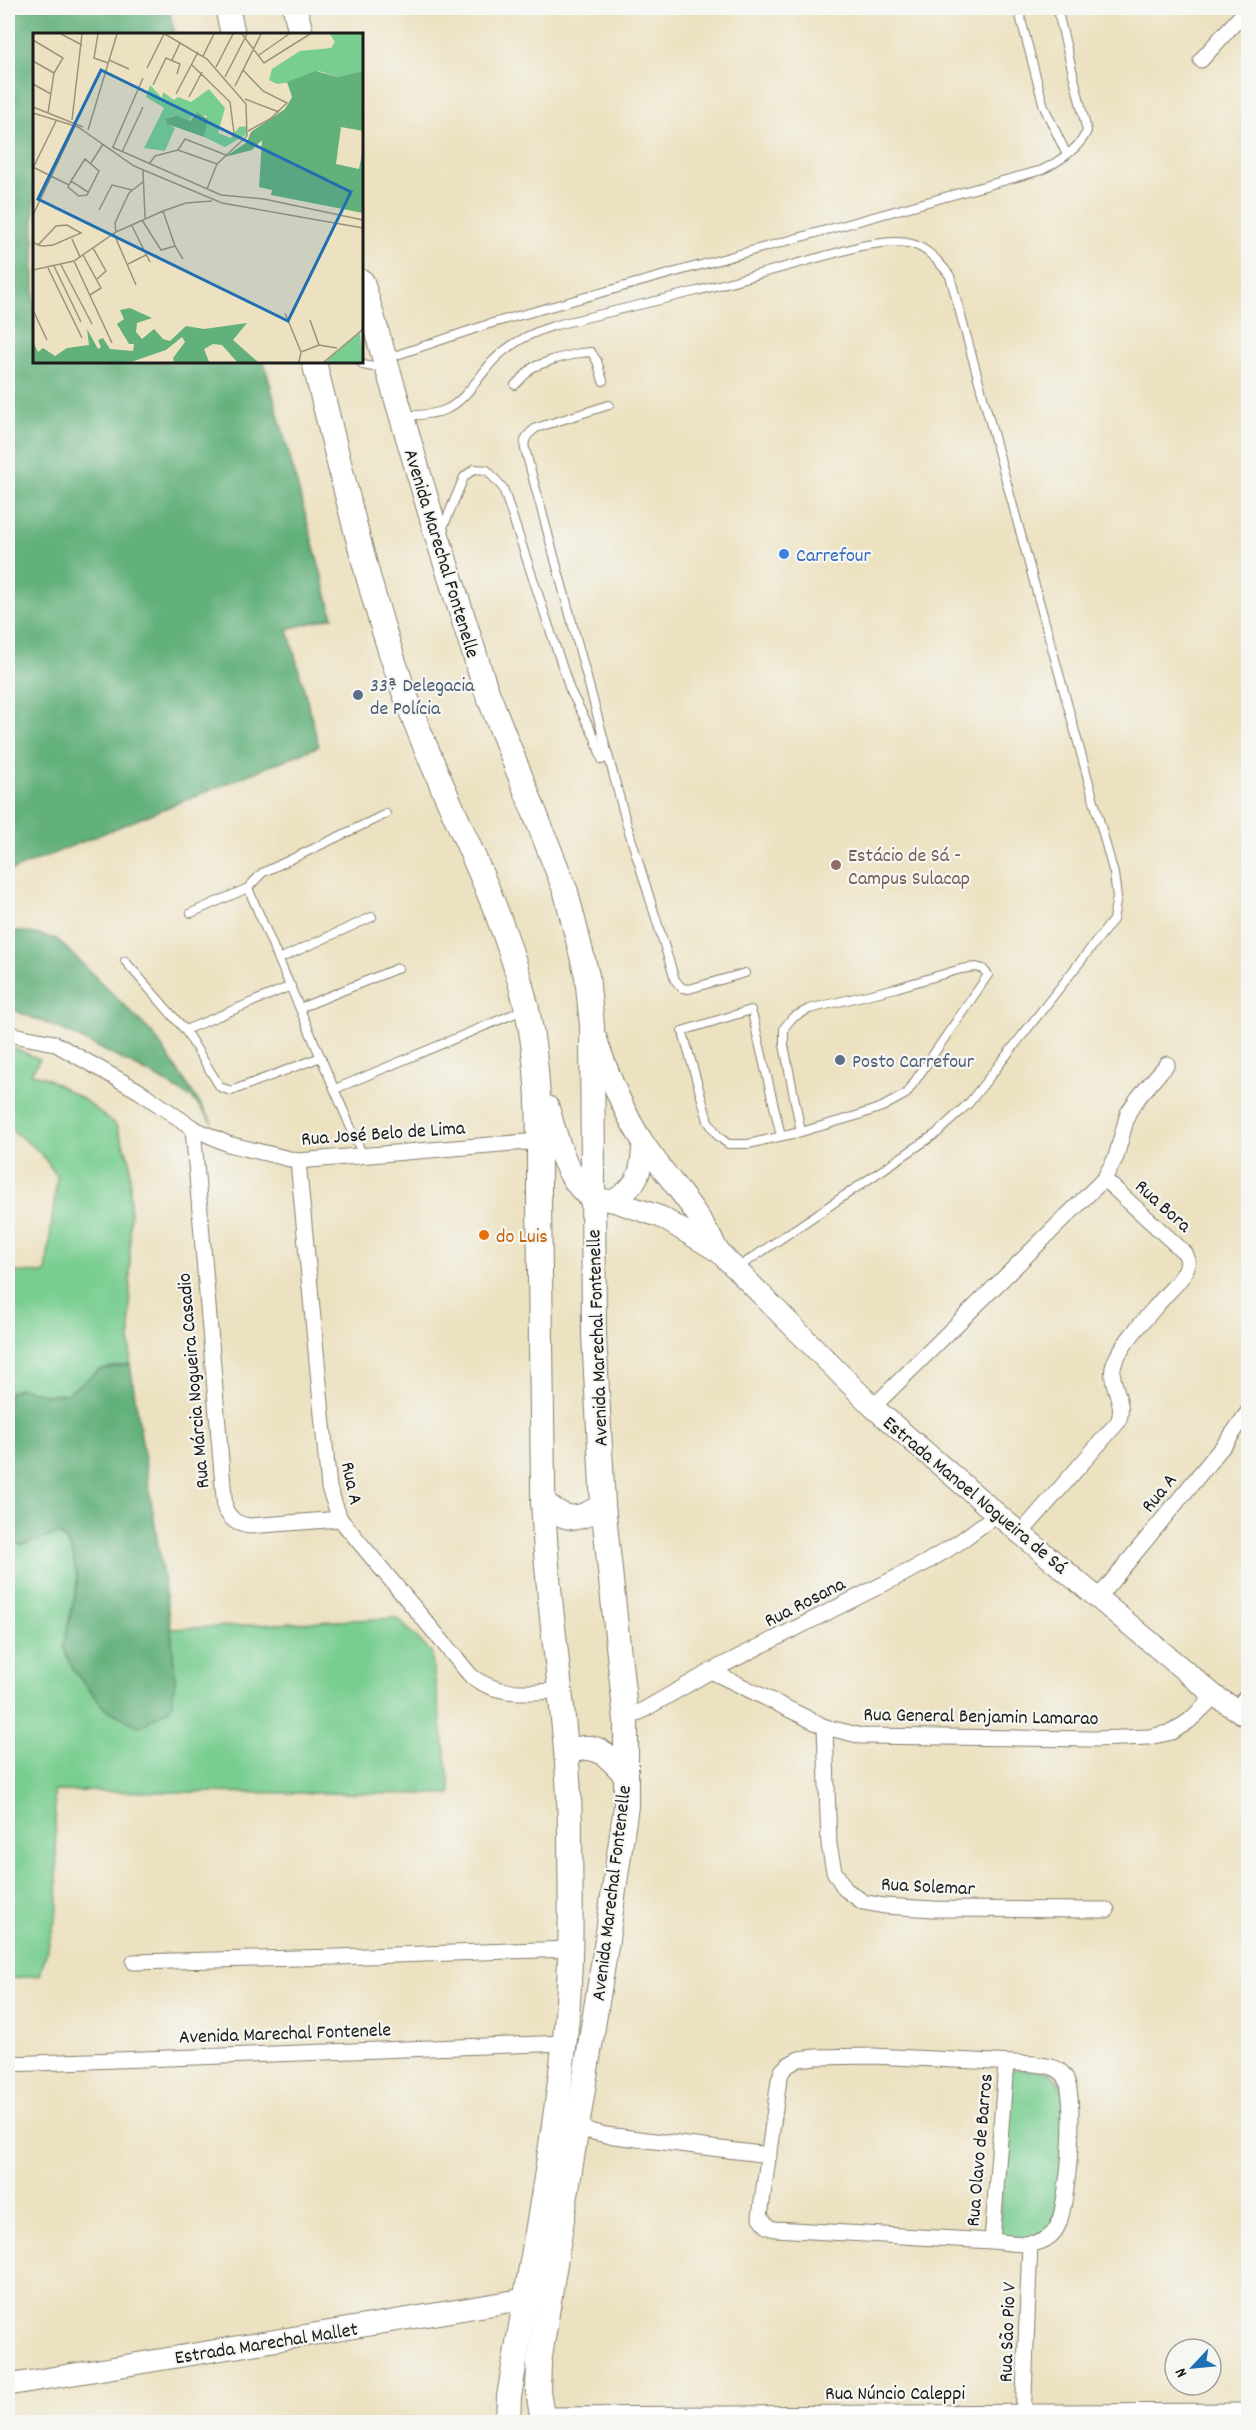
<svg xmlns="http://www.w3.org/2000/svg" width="1256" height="2430" font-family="Dekko,sans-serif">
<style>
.green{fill:#78cd90;stroke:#4a7456;stroke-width:1.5}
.forest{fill:#62b07a;stroke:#3f664b;stroke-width:1.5}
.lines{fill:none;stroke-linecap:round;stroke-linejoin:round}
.lane-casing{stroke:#847e6e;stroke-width:10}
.street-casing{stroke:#847e6e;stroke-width:17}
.secondary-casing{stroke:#847e6e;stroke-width:23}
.primary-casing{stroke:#847e6e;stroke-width:26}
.lane{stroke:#fff;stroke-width:8}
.street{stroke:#fff;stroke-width:15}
.secondary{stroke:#fff;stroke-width:21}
.primary{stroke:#fff;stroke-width:24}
.shop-dot{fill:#3f7fe0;stroke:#f6f6f2;stroke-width:2}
.service-dot{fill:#5c6f8a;stroke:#f6f6f2;stroke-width:2}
.education-dot{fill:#8d6e63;stroke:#f6f6f2;stroke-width:2}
.food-dot{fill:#e8710a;stroke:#f6f6f2;stroke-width:2}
.labels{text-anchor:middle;stroke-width:4.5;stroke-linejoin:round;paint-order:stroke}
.street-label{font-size:20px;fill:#1c1c1c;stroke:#f6f6f2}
.shop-label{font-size:20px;fill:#366cbe;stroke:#f6f6f2;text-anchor:start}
.service-label{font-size:20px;fill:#4e5e75;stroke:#f6f6f2;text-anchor:start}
.education-label{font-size:20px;fill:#785e54;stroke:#f6f6f2;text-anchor:start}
.food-label{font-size:20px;fill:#c56008;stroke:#f6f6f2;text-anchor:start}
.inset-road{fill:none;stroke:#99927e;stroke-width:1.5}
.view{fill:#1f6fb2;fill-opacity:0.15;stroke:#1f6fb2;stroke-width:3}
.inset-edge{fill:none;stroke:#1c1c1c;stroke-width:3}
</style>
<rect width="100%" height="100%" fill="#f6f6f2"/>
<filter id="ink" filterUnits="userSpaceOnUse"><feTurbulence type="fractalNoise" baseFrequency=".0167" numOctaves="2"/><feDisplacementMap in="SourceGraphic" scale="12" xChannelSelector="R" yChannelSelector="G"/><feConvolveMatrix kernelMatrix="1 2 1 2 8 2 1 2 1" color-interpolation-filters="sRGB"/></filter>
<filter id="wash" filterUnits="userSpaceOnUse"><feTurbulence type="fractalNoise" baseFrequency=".008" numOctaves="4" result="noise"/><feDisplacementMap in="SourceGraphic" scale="24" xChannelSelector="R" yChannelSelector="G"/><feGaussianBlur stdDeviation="1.35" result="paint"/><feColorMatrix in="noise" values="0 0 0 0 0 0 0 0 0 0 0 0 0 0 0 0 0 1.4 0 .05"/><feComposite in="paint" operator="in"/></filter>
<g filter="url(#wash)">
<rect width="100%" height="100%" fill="#ece1c0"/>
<!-- green -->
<g class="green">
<polygon points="8,1046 40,1059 31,1073 46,1078 83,1099 116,1125 130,1161 130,1364 99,1370 67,1394 48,1395 20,1388 8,1393 8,1272 46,1273 57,1176 40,1152 8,1127"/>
<path d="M60,1534c30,32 12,75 3,113l112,33 -4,-51 226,-11 34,34 20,142 -397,-3 4,119 -18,65 -32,4v-437l14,3z"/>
<path d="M1011,2069c28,2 46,-3 55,28l-7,105 -5,22 -13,13 -43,1z"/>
</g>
<!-- forest -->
<g class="forest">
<polygon points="8,8 168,8 175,34 34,34 34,362 264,362 333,617 288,629 319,746 8,872"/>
<polygon points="8,931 26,932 57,939 153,1034 213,1123 192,1098 153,1075 63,1030 8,1008"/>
<polygon points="130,1364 171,1629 175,1680 171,1707 140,1727 104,1708 74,1671 63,1647 78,1582 71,1546 60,1534 22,1545 8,1542 8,1393 20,1388 48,1395 67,1394 99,1370"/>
</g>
</g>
<g filter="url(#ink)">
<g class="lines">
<!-- lane casing -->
<g class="lane-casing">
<g id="lane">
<polyline points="1018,8 1044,107 1066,153"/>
<path d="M361,362l2,3 10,2 12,-8 104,-35 553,-154c18,-9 37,-21 45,-39l-30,-123"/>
<polyline points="515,385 533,367 555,359 580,353 591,352 597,361 603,381"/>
<path d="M609,405l-73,23c-9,7 -13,11 -11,21l102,376 48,155 7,8 7,1 56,-16"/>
<path d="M404,416c13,-1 29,-1 41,-6 20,-9 34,-34 48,-49 18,-19 40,-29 63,-36l141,-34 164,-45c44,-7 60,-9 89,30l164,598 3,23 -4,23 -144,183 -32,30 -201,136"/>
<polyline points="442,530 464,477 474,469 487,470 503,488 570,690 595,738 602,760"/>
<polyline points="248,888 363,1156"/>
<polyline points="191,913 248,888 262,873 386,814"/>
<polyline points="279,959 372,917"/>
<polyline points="125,961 185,1030 220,1087 231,1091 321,1057"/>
<polyline points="300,1008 398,968"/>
<polyline points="753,1017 781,1136"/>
<polyline points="185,1030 291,986"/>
<polyline points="682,1031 751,1010"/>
<polyline points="684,1036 708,1121 718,1136 728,1144 748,1144 801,1132 856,1116 882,1107 906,1094 988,975 983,969 976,967 961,969 896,988 809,1009 792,1018 784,1028 784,1045 801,1132"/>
<polyline points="335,1089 523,1010"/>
</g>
</g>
<!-- street casing -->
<g class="street-casing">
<g id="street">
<polyline points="1201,60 1248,8"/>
<polyline points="8,1034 54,1043 139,1091 193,1128 228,1144 298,1161 539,1141"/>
<path d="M193,1128l32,381c7,12 12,15 25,17l90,-7"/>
<path d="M298,1161l31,327 11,31 131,157c28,21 55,16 88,15"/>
<polyline points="873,1407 1104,1179 1116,1157 1128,1113 1138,1098 1167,1064"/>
<path d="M1021,1533l97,-111c10,-22 -14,-41 -2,-63 12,-23 33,-44 49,-63 8,-9 19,-18 22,-30 2,-5 0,-9 -2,-13l-81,-74"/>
<polyline points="1098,1598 1228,1440 1248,1412"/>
<polyline points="711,1671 825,1727 862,1736 1094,1739 1149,1737 1172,1732 1189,1721 1215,1696"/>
<polyline points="1236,1710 1248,1694"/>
<polyline points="626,1720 711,1671 925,1563 958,1543 997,1514"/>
<polyline points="825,1727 829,1845 834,1871 845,1889 863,1902 884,1906 934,1909 1107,1910"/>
<polyline points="134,1962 337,1957 570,1949"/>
<polyline points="8,2064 565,2043"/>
<polyline points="576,2128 606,2135 769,2155"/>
<path d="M992,2241l-218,-12 -6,-2 -8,-11 19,-136 3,-9 6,-6 11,-6 17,-2 57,-1 162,8c11,2 22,2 29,11 14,18 4,128 -6,150 -2,5 -7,11 -12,14 -14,9 -38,3 -54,2l14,-177"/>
<polyline points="542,2415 1248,2411"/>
<polyline points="1023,2420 1030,2243"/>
</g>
</g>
<!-- secondary casing -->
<g class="secondary-casing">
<g id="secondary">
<path d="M596,1038c12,36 26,72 47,104 25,38 56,68 75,109"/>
<polyline points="592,1198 613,1201 661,1217 719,1252 873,1407 997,1514 1215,1696 1248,1717"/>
<path d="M613,1201c27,-17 28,-28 30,-58"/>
<polyline points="8,2385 525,2299"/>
</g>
</g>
<!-- primary casing -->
<g class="primary-casing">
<g id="primary">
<polyline points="227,8 233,34"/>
<polyline points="295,8 301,34"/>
<polyline points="362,282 438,539 485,687 566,892 587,976 592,1026 594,1335 603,1505 626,1720 626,1806 606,1946 539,2363 538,2391 543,2422"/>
<path d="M314,362c30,117 55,238 98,351 37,98 90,190 114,292 15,64 13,132 13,197 1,94 3,188 4,282 1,119 27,236 27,354 1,69 2,140 -6,209 -13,117 -36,233 -55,350l-1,25"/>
<path d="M547,1108c9,30 18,70 45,90"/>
<path d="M543,1502c23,20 35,20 60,3"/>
<path d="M567,1754c27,-16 42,2 59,21"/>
</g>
</g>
<!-- lane -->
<use href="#lane" class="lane"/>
<!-- street -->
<use href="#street" class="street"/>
<!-- secondary -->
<use href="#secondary" class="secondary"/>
<!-- primary -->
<use href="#primary" class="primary"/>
</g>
</g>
<!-- markers -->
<circle class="shop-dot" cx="784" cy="554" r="6"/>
<g class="service-dot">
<circle cx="358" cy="695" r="6"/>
<circle cx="840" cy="1060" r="6"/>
</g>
<circle class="education-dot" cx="836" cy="865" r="6"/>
<circle class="food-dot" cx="484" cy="1235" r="6"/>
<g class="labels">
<!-- street labels -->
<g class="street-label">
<text transform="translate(443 553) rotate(73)" y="7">Avenida Marechal Fontenelle</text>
<text transform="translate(383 1132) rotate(-4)" y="7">Rua José Belo de Lima</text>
<text transform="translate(1164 1205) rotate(42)" y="7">Rua Bora</text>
<text transform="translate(596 1338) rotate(-92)" y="7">Avenida Marechal Fontenelle</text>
<text transform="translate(192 1381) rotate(-95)" y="7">Rua Márcia Nogueira Casadio</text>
<text transform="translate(353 1483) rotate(78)" y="7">Rua A</text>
<text transform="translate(1158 1492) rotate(-51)" y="7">Rua A</text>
<text transform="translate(976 1494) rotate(40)" y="7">Estrada Manoel Nogueira de Sá</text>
<text transform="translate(804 1601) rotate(-27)" y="7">Rua Rosana</text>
<text transform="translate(981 1715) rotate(1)" y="7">Rua General Benjamin Lamarao</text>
<text transform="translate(928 1885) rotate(3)" y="7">Rua Solemar</text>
<text transform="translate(610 1893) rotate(-83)" y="7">Avenida Marechal Fontenelle</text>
<text transform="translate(285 2032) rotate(-2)" y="7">Avenida Marechal Fontenele</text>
<text transform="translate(978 2150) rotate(-85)" y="7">Rua Olavo de Barros</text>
<text transform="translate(1006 2332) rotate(-88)" y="7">Rua São Pio V</text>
<text transform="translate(266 2342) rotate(-9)" y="7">Estrada Marechal Mallet</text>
<text x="895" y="2399">Rua Núncio Caleppi</text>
</g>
<!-- shop labels -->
<g class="shop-label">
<text x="796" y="561">Carrefour</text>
</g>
<!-- service labels -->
<g class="service-label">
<text x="370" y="691">33ª Delegacia<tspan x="370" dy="23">de Polícia</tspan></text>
<text x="852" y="1067">Posto Carrefour</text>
</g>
<!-- education labels -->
<g class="education-label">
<text x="848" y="861">Estácio de Sá -<tspan x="848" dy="23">Campus Sulacap</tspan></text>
</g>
<!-- food labels -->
<g class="food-label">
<text x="496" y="1242">do Luis</text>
</g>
</g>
<!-- overview -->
<g transform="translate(33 33)">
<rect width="330" height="330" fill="#ece1c0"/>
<path d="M297,1h33v37l-26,6 -18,-6 -21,10 -21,3 -8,-4 3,-11 28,-18 31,-3 4,-6zM117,52l12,13 1,-6 11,8 4,-3 13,5 18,-13 16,19 -7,25 13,5 8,-11 8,-1 -1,9 -21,12 -21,-10 3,-21 -13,-2 -5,7 -13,-6 -6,2v8l5,3 -10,23 -21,-3 20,-40 -18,-11zM327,300l3,29h-37l8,-9z" fill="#78cd90"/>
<path d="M283,38l21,6 26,-6v60l-22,-4 -5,37 23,5 4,-20v64l-92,-18 1,-5 -13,-3 3,-47 -10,10 -27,7 22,-15 4,-10 34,-23 7,-12 -5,-15zM164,79l11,7 -4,18 -37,-13 -1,-5 10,-4 14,6zM97,275l22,10 -15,5 -1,9 6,7 12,-10 9,10 7,2 16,-15 18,3 43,-6 -14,17 25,22h-21l-15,-17 -9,-1 -9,5 5,13h-35l-1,-4 12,-16 -3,-5 -16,13 -35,12h-98v-20l5,10 5,-4 12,8 12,-8 22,-3 -2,-16 11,20 3,-2 -3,-7 5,-2 7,11 23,2 1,-7h-5l-12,-20 7,-5 -4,-9z" fill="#62b07a"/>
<path class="inset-road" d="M28,1l21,11M65,1l-4,24 14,5M132,1l42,25 39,45 1,32 -30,28 -10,25M209,1l22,29 46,-29M0,7l30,18 -9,15 -6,40M226,22l30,-21M170,23l11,-22M76,27l20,9M139,27l8,-17M0,28l21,12M159,32l38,37 4,31M183,34l17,-33M114,35l17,-34M210,37l20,21 24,12 -17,16 -22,12M192,44l22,-43M0,51l18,10M120,52l13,-27 14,6 -3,10M202,53l26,-52M143,61l22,-42M156,64l13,-25M212,66l34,13M0,74l50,20M0,80l45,14 56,39 88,37 141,25M39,87l10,-86M55,97l29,-96M79,114l109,48 43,4 99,21M80,114l30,-69M145,117l7,-11 41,16M89,119l21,-45M58,130l12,-19M116,131l6,-8 23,-6 39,14M0,134l36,18M0,135l23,-47M110,137l2,48M38,148l14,-22 14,12 -12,24 -8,1 -11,-9 3,-6 17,11M66,177l13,-25 20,5M130,178l12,35 8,13M0,182l42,-89M109,187l19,30 14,-4M99,193l18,36M83,199l-1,-9 14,-30 15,-12M81,201l22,51M39,206l8,18M0,209l5,3 5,1 10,-1 28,-12 -14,-8 -11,1 -18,19M60,215l13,23 -9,8M50,222l18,33 -11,7M41,228l38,82M95,231l18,-9M28,232l31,59M21,233l27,56M15,235l34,70M0,237l41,-9 42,-29 47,-21 23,-8 26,-2M0,277l14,30M252,280l16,39 -2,10M277,287l9,25 18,3M268,319l18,-7M291,329l38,-32 1,-6"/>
<path class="view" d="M68,37l250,122 -63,129 -250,-122z"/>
<rect width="330" height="330" class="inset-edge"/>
</g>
<!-- margin -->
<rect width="1256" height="2430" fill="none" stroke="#f6f6f2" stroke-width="30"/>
<!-- north arrow -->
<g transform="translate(1193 2367) rotate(244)"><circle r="28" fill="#f6f6f2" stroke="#9f9f9c" stroke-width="1.5"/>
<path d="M0-4.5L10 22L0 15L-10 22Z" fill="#1f6fb2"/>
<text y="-9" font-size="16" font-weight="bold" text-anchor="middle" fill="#1c1c1c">N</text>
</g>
</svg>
